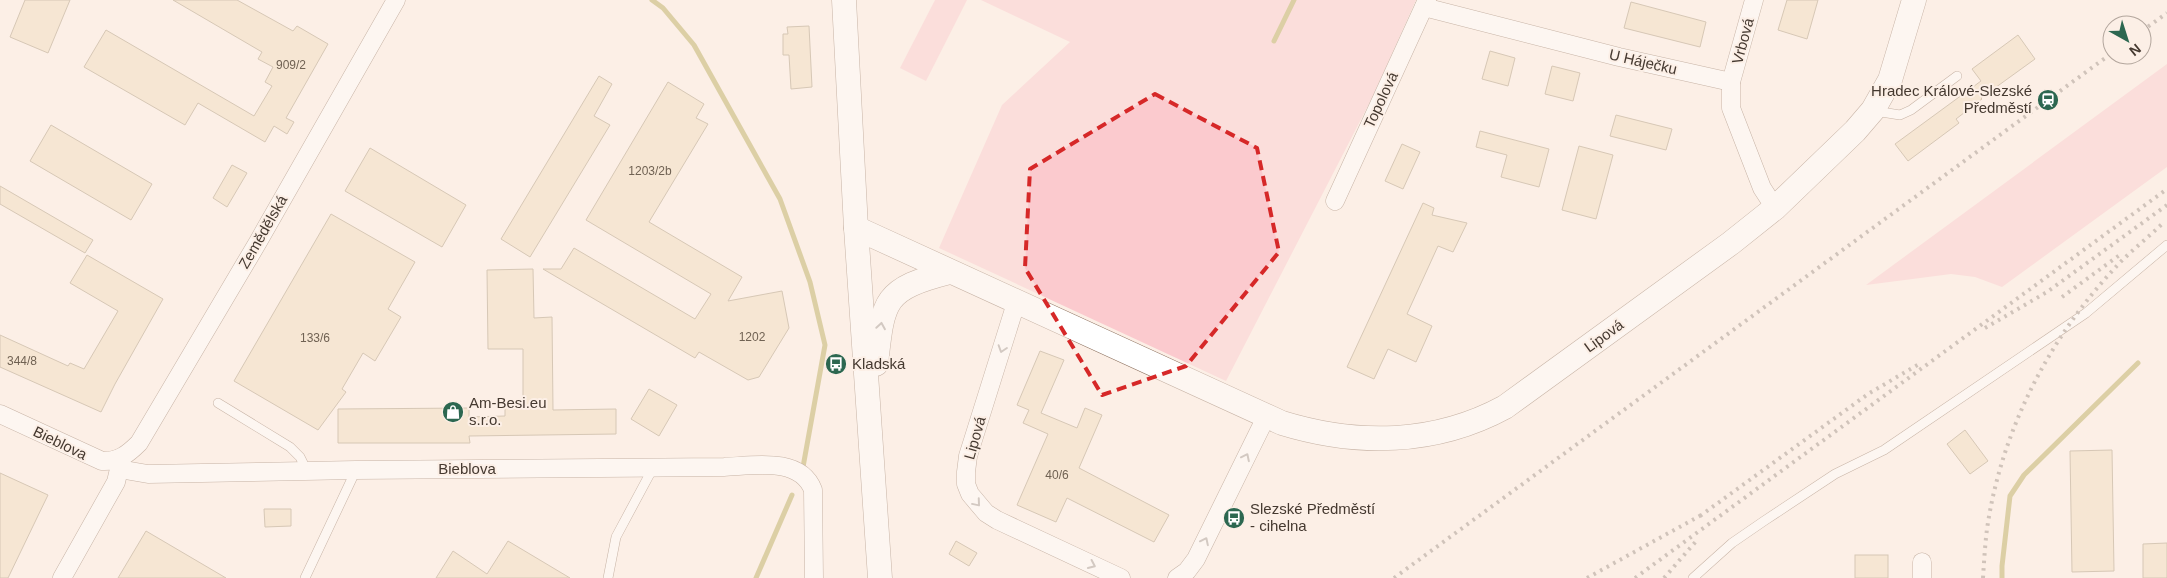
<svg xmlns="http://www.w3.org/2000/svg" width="2167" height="578" font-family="Helvetica,sans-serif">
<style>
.green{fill:#fbcace}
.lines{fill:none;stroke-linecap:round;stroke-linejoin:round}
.stream{stroke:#b7a958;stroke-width:5}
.building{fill:#efdbbd;stroke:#aa987b}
.lane-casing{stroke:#896d5a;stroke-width:10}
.street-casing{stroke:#896d5a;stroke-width:19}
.secondary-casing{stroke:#896d5a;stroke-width:25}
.lane{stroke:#fff;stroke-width:9}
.street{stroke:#fff;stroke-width:18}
.secondary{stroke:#fff;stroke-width:24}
.rail{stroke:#9b8f86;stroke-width:4;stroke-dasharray:2.5 5;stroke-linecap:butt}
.oneway{stroke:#a29c98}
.marked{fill:none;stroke:#d62828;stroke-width:4;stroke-dasharray:10 6;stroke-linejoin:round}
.labels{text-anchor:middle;stroke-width:4;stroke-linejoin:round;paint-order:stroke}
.number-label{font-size:12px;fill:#706253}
.street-label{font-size:15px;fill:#453930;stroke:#fcefe6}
.poi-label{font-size:15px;fill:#453930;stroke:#fcefe6;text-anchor:start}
</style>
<rect width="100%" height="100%" fill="#fcefe6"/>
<!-- green -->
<g class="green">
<polygon points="935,0 967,0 926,81 900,68"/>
<polygon points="981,0 1416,0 1373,96 1226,381 939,248 1002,105 1070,42"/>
<polygon points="2167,64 2167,167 2002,287 1975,277 1951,274 1866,285"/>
</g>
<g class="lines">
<!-- stream -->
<g class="stream">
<polyline points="652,0 663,8 694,45 780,199 810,282 825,345 803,467"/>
<polyline points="1274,41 1294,0"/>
<polyline points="756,578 792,495"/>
<polyline points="2002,578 2002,566 2010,496 2024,475 2138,363"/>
</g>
</g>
<!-- building -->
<g class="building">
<polygon points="25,0 70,0 48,53 10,37"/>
<polygon points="173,0 237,0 293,31 297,26 328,44 286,118 294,122 287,134 274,126 265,142 198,103 185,125 84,67 106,30 254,116 272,86 265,82 273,67 258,59 262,52"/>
<polygon points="1787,0 1818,0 1807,39 1778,30"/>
<polygon points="1631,2 1706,22 1700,47 1624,28"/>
<polygon points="809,26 812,87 791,89 789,55 783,55 783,34 788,34 787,27"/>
<polygon points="2018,35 2035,59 1981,98 1982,99 1956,119 1959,123 1908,161 1895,144 1981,81 1972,69"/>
<polygon points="1490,51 1515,58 1508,86 1482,79"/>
<polygon points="1552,66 1580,73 1573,101 1545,94"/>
<polygon points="599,76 612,84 594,116 610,125 530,257 501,239"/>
<polygon points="668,82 704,104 696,118 708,124 649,222 742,277 728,301 782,291 789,328 759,377 748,380 699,352 695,358 543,269 561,269 574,248 695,319 711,294 586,220"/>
<polygon points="1616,115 1672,129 1666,150 1610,136"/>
<polygon points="51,125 152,184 131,220 30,161"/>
<polygon points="1480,131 1549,149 1539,187 1501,177 1507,155 1476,147"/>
<polygon points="1402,144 1420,152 1403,189 1385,181"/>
<polygon points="1579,146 1613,155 1596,219 1562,210"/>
<polygon points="370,148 466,205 442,247 345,191"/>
<polygon points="232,165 247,173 227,207 213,198"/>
<polygon points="0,186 93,240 85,253 0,204"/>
<polygon points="1423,203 1434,208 1432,215 1467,223 1453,252 1438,246 1407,314 1432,326 1416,362 1388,349 1374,379 1347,367"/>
<polygon points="331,214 415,262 388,309 401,317 375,361 363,353 342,389 346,392 318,430 234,381"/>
<polygon points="87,255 163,299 115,384 101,412 0,367 0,335 68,366 70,363 84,369 118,311 70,283"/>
<polygon points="533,269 534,318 552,317 553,410 616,409 616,434 469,436 470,443 338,443 338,409 469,408 469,417 505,416 505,407 523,407 523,349 488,349 487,270"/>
<polygon points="1040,351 1064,360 1041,413 1077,428 1085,408 1102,415 1079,468 1169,515 1154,542 1067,498 1056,522 1017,505 1048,434 1023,423 1029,410 1017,405"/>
<polygon points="649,389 677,405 659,436 631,419"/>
<polygon points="1965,430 1988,461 1970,474 1947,444"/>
<polygon points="2112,450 2114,571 2072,572 2070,451"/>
<polygon points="0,473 48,495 8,578 0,578"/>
<polygon points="264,509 291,509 291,526 265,527"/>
<polygon points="146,531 226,578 118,578"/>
<polygon points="508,541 570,578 436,578 453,551 487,574"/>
<polygon points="956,541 977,553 969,566 949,554"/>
<polygon points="2167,543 2167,578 2143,578 2143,544"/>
<rect x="1855" y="555" width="33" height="23"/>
</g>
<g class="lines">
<!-- lane casing -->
<g class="lane-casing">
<g id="lane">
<polyline points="1875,111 1900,115 1911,110 1957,76"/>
<polyline points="218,403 290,447 300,457 307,471"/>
<polyline points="305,578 356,470"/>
<polyline points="608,578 616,537 653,468"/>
<polyline points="1693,578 1732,543 1764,521 1835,474 1884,450 2086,313 2167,245"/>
</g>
</g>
<!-- street casing -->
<g class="street-casing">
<g id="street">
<polyline points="1754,0 1731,82 1731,108 1762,188 1775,208"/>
<polyline points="1424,7 1619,57 1731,82"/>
<polyline points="1335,201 1427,0"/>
<polyline points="1016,303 968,456 966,472 966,484 970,494 986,513 997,520 1121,578"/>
<path d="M0,414l102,47c16,1 26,-7 37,-18l119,-201 138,-242"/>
<path d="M119,469l29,5 208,-4 368,-3c28,-1 76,-11 89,23l1,88"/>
<polyline points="62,578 116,482 119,469 117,459"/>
<polyline points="1177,578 1187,571 1196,559 1266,417"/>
<polyline points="1922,578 1922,562"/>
</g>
</g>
<!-- secondary casing -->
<g class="secondary-casing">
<g id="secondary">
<polyline points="844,0 856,228 880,578"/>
<path d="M856,228l426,195c75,23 153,22 223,-16l226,-164 44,-35 80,-77 18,-21 17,-30 24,-80"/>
<path d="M876,364c7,-65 8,-75 74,-92"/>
</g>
</g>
<!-- lane -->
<use href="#lane" class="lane"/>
<!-- street -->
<use href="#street" class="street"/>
<!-- secondary -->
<use href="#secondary" class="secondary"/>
<!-- rail -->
<g class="rail">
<polyline points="2142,31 2167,13"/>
<polyline points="2062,297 2121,254"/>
<polyline points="1985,328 2047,292 2167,205"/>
<polyline points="1700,516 1868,394 1919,364"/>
<polyline points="1394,578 2112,53"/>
<polyline points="1587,578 1705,513"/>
<polyline points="1635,578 2167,189"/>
<polyline points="1664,578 1698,539"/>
<path d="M1983,578c1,-16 2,-33 4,-49 14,-97 61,-189 127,-260 15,-17 34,-31 50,-47"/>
</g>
</g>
<!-- one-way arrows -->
<defs><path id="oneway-chevron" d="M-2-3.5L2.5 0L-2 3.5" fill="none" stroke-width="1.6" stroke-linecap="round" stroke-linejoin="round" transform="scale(1.25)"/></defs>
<g class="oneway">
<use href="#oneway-chevron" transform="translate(881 326) rotate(-81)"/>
<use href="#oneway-chevron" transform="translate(1002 349) rotate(108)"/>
<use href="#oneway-chevron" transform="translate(1246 457) rotate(-64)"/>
<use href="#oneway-chevron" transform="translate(977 503) rotate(50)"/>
<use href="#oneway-chevron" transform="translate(1205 541) rotate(-64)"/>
<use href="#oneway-chevron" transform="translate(1092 565) rotate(25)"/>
</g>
<!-- marked area -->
<path d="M0 0H2167V578H0ZM1155,94l102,54 22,104 -93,114 -84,29 -77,-127 5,-99z" fill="#fcefe6" fill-opacity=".55" fill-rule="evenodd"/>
<path class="marked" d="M1155,94l102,54 22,104 -93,114 -84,29 -77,-127 5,-99z"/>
<!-- icons -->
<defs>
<g id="station-disc" transform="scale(1.125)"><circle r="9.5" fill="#2c6750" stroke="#fcefe6"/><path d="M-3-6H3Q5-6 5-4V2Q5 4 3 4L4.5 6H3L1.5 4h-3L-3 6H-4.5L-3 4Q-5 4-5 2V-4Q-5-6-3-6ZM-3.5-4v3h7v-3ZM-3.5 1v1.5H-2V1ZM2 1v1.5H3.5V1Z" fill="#fff"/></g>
<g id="bus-disc" transform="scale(1.125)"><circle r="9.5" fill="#2c6750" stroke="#fcefe6"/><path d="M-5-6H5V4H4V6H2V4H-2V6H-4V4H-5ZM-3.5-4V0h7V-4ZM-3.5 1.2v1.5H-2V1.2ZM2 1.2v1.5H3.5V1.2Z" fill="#fff"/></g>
<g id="shop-disc" transform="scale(1.125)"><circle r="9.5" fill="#2c6750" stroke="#fcefe6"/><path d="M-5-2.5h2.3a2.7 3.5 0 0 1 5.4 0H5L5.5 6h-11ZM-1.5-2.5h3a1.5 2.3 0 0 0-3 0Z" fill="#fff"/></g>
</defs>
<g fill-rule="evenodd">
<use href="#station-disc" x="2048" y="100"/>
<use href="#bus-disc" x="836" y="364"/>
<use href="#shop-disc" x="453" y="412"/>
<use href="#bus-disc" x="1234" y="518"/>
</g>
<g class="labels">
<!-- number labels -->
<g class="number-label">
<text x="291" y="69">909/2</text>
<text x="650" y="175">1203/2b</text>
<text x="752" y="341">1202</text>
<text x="315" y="342">133/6</text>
<text x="22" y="365">344/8</text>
<text x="1057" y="479">40/6</text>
</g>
<!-- street labels -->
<g class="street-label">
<text transform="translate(1743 41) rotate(-75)" y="5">Vrbová</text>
<text transform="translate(1643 62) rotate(13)" y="5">U Háječku</text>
<text transform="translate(1381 100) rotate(-65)" y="5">Topolová</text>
<text transform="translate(263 232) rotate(-60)" y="5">Zemědělská</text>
<text transform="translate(1604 336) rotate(-36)" y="5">Lipová</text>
<text transform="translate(975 438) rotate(-74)" y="5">Lipová</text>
<text transform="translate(60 443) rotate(26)" y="5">Bieblova</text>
<text x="467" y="474">Bieblova</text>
</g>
<!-- poi labels -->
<g class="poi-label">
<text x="2032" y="96" text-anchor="end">Hradec Králové-Slezské<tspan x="2032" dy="17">Předměstí</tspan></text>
<text x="852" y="369">Kladská</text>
<text x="469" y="408">Am-Besi.eu<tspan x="469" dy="17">s.r.o.</tspan></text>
<text x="1250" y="514">Slezské Předměstí<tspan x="1250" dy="17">- cihelna</tspan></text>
</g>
</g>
<!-- north arrow -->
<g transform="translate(2127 40) rotate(141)"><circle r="24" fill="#fcefe6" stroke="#b3a69d"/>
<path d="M0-4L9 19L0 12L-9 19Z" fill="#2c6750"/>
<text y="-8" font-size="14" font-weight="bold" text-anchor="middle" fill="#453930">N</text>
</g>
</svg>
